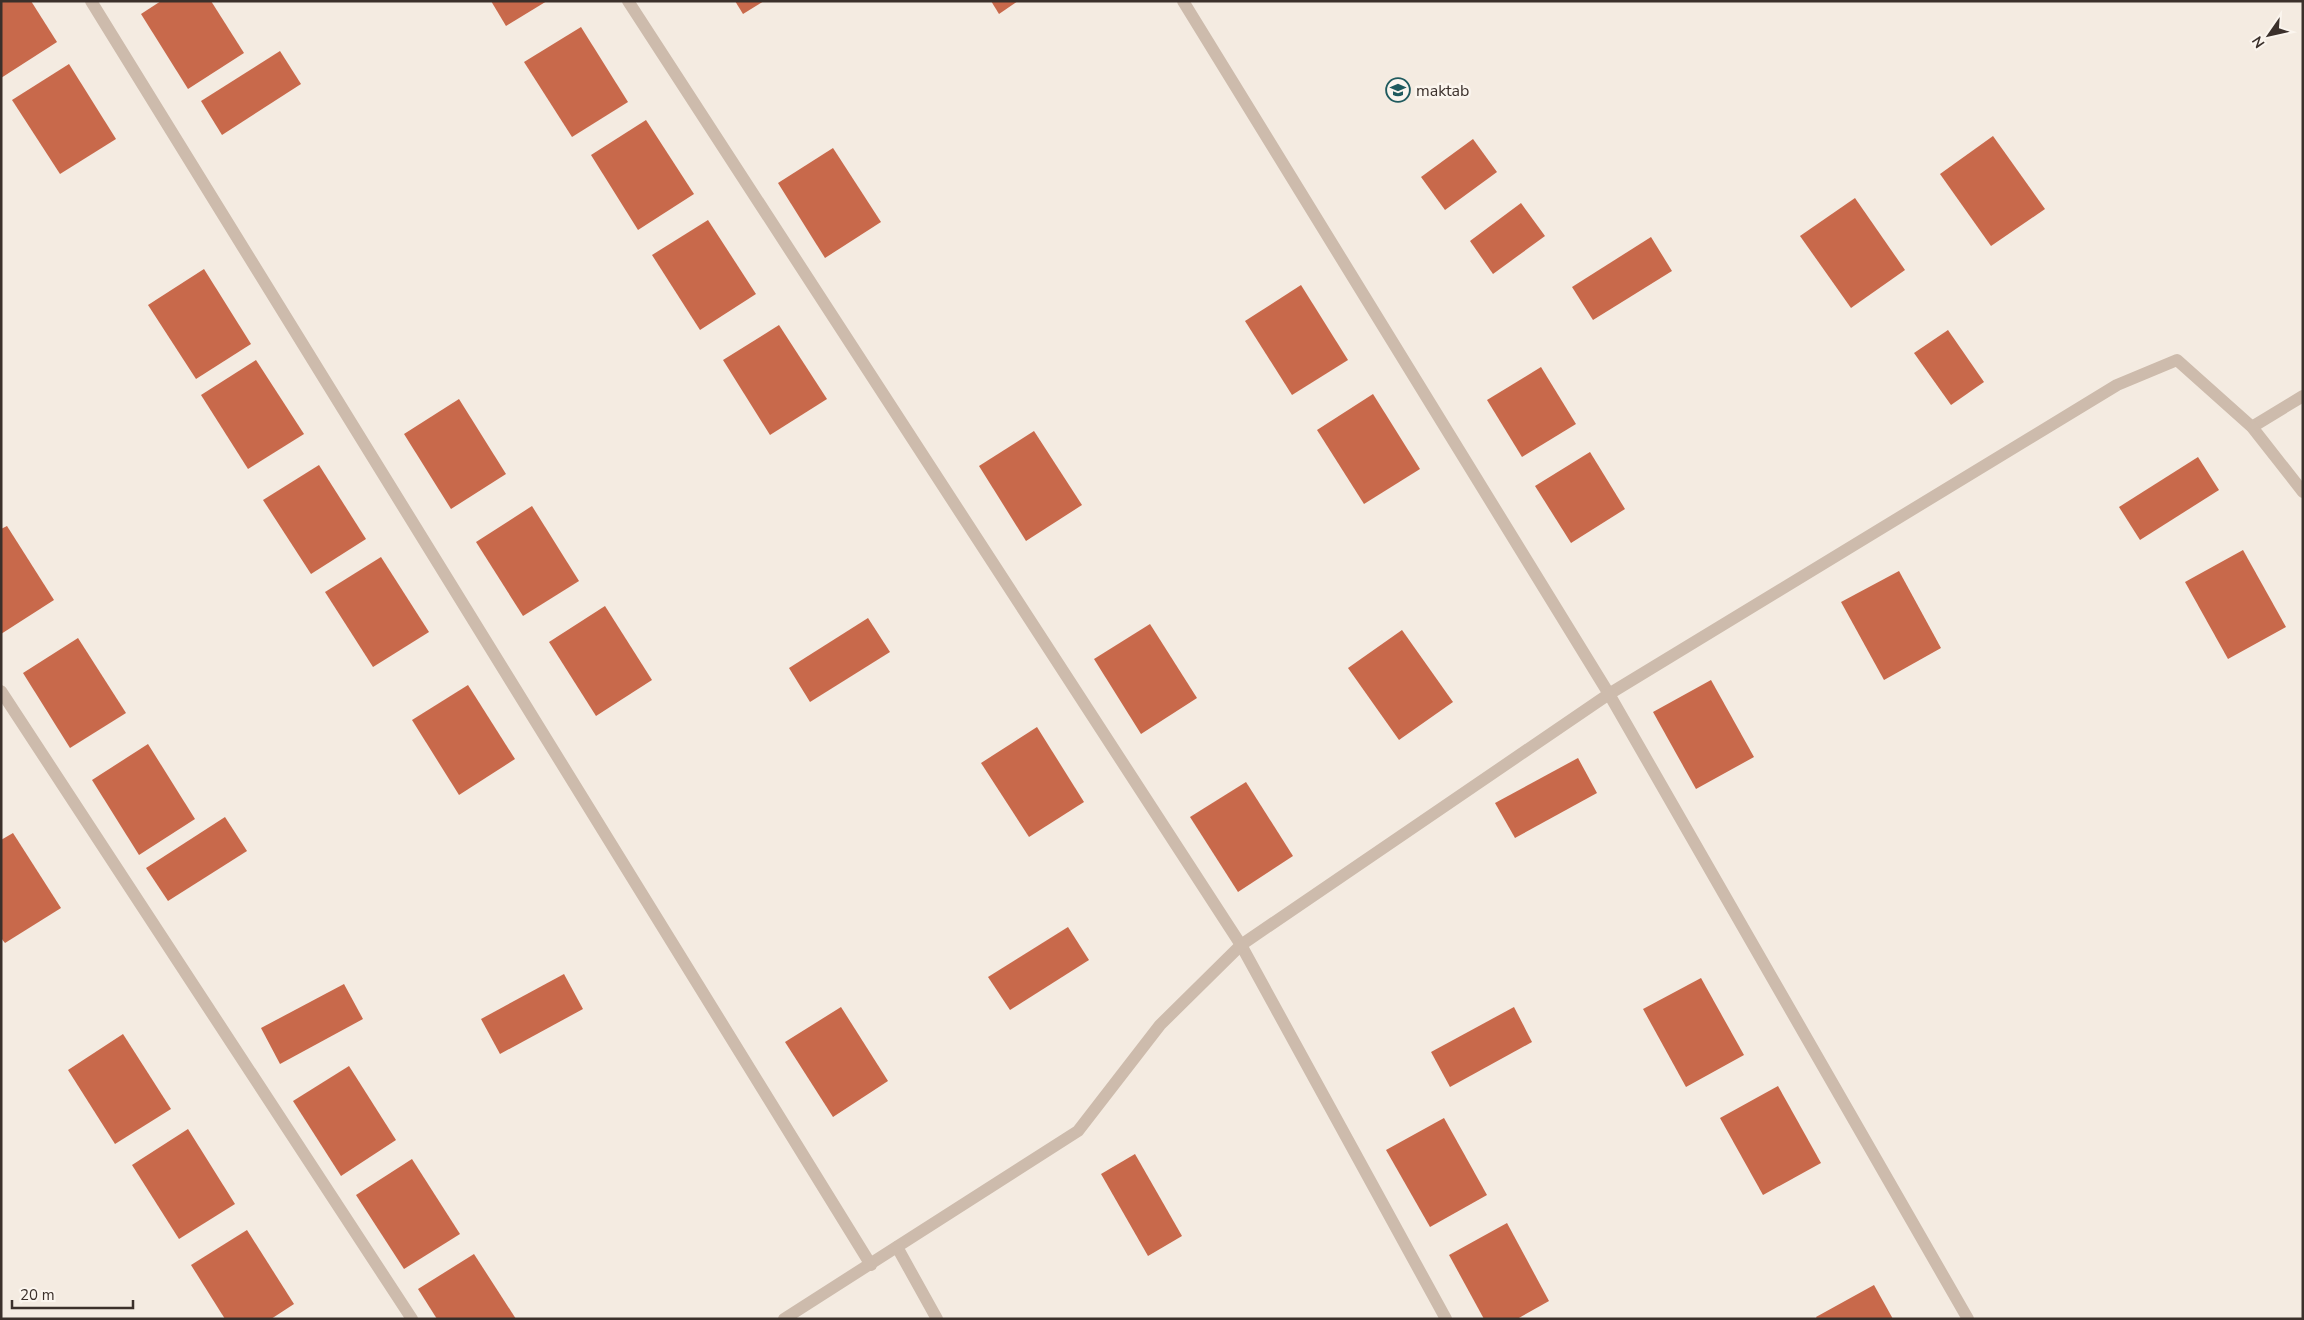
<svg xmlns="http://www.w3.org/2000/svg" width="2304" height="1320" font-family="'Nunito Sans',sans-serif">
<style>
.building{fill:#c8694b}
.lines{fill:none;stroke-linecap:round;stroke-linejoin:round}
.minor{stroke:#cdbbac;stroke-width:12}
.labels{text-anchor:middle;stroke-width:5;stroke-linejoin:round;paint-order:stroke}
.poi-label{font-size:16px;fill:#3b302b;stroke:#fbf5ee;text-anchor:start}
</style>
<rect width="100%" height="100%" fill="#f4ebe1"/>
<!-- building -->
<g class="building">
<polygon points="1,1 31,1 57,42 1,78"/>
<polygon points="161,1 211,1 244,53 188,89 141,14"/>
<polygon points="491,1 547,1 506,26"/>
<polygon points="735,1 764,1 743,14"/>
<polygon points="991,1 1018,1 999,14"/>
<polygon points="581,27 628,102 572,137 524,62"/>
<polygon points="280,51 301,84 222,135 201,101"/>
<polygon points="69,64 116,139 60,174 12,100"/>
<polygon points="646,120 694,194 638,230 591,155"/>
<polygon points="1993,136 2045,209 1991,246 1940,174"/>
<polygon points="1473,139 1497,172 1445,210 1421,177"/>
<polygon points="833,148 881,222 825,258 778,183"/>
<polygon points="1855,198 1905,270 1851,308 1800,236"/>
<polygon points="1521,203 1545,236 1493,274 1470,241"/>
<polygon points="708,220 756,294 700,330 652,255"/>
<polygon points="1651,237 1672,271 1593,320 1572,287"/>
<polygon points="204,269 251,344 196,379 148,305"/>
<polygon points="1301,285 1348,360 1292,395 1245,321"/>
<polygon points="779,325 827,399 770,435 723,360"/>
<polygon points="1948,330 1984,382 1951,405 1914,353"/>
<polygon points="256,360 304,434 248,469 201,395"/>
<polygon points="1541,367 1576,424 1522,457 1487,400"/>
<polygon points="1373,394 1420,469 1364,504 1317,430"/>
<polygon points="459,399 506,474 451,509 404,434"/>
<polygon points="1034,431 1082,505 1026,541 979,466"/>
<polygon points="1590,452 1625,509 1571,543 1535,486"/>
<polygon points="2198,457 2219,490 2140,540 2119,507"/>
<polygon points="319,465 366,539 311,574 263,500"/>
<polygon points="532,506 579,581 523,616 476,542"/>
<polygon points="7,526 54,600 1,634 1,529"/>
<polygon points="2243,550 2286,627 2228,659 2185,582"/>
<polygon points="381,557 429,632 373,667 325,592"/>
<polygon points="1899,571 1941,648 1884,680 1841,602"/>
<polygon points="605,606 652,680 596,716 549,642"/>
<polygon points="868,618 890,652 810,702 789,668"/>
<polygon points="1150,624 1197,698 1141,734 1094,659"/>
<polygon points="1402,630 1453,702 1399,740 1348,668"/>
<polygon points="78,638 126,713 70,748 23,673"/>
<polygon points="1711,680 1754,757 1696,789 1653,712"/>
<polygon points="468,685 515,759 459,795 412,720"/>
<polygon points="1037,727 1084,802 1029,837 981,763"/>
<polygon points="148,744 195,819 139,855 92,780"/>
<polygon points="1578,758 1597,793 1515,838 1495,803"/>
<polygon points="1246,782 1293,856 1238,892 1190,817"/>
<polygon points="225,817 247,851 168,901 146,868"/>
<polygon points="13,833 61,908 5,943 1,938 1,840"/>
<polygon points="1068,927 1089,960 1010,1010 988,977"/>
<polygon points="564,974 583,1009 500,1054 481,1019"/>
<polygon points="1701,978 1744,1055 1686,1087 1643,1009"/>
<polygon points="344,984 363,1019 280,1064 261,1028"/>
<polygon points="841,1007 888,1081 833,1117 785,1042"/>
<polygon points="1514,1007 1532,1042 1450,1087 1431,1052"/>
<polygon points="123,1034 171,1109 115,1144 68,1070"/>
<polygon points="349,1066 396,1140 341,1176 293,1101"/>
<polygon points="1778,1086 1821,1163 1763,1195 1720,1118"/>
<polygon points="1444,1118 1487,1195 1430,1227 1386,1150"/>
<polygon points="188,1129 235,1204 179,1239 132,1165"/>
<polygon points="1135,1154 1182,1236 1148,1256 1101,1174"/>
<polygon points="412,1159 460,1234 404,1269 356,1195"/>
<polygon points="1507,1223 1549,1301 1517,1319 1484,1319 1449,1255"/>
<polygon points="247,1230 294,1304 271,1319 225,1319 191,1265"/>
<polygon points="474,1254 516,1319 437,1319 418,1289"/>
<polygon points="1874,1285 1893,1319 1817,1319 1816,1317"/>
</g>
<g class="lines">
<!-- minor -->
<g class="minor">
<polyline points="91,1 871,1265"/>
<polyline points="628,1 1241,945 1446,1319"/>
<polyline points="1183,1 1609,694 1968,1319"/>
<polyline points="2252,427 2303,396"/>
<polyline points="1,691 412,1319"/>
<polyline points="897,1247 937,1319"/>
<polyline points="784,1319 1078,1131 1160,1025 1241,945 1609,694 2117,385 2177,360 2252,427 2303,492"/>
</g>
</g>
<!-- icons -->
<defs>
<g id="school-ring" transform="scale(1.25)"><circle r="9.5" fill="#fbf5ee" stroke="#1f5a5e" stroke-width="1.5"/><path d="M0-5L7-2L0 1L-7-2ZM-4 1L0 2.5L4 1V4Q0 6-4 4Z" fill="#1f5a5e"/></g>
</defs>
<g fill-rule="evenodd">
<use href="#school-ring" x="1398" y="90"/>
</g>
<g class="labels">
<!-- poi labels -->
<g class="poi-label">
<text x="1416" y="96">maktab</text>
</g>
</g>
<!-- border -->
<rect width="2304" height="1320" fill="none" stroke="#3b302b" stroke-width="5"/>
<!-- north arrow -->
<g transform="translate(2269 35) rotate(236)" stroke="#fbf5ee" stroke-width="4" paint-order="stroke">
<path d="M0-4L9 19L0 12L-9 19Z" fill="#3b302b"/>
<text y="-8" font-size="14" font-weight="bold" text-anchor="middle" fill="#3b302b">N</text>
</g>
<!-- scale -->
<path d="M12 1300v8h121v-8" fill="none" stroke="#3b302b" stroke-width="2.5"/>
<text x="20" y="1300" font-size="15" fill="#3b302b" stroke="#fbf5ee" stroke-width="4" paint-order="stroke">20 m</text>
</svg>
